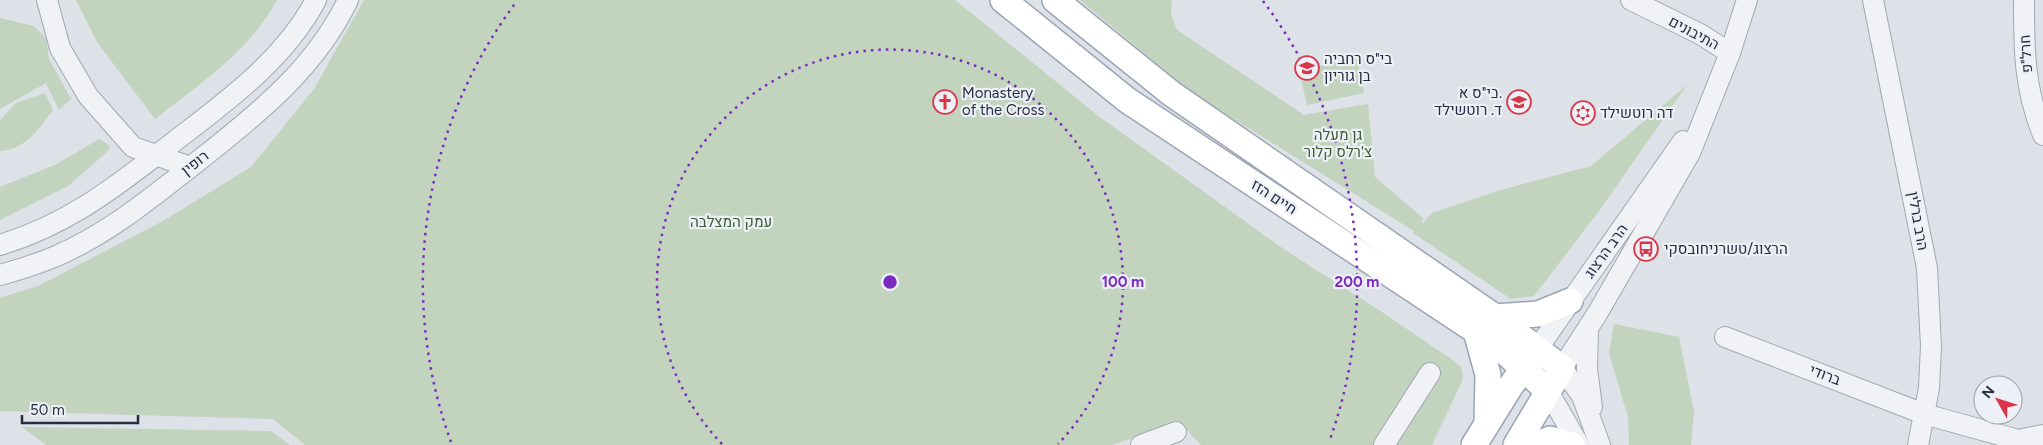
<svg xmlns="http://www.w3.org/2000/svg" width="2043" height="445" font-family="Figtree,Heebo,sans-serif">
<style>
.green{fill:#c2d3be}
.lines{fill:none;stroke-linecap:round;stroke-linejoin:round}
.minor-casing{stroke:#a2a8b2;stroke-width:22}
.major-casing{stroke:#9ca5b5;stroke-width:28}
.minor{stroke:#f0f2f6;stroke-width:20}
.major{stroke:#fff;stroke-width:25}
.ring{fill:none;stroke:#7b2cbf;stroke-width:2.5;stroke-dasharray:2.5 5}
.labels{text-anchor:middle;stroke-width:4.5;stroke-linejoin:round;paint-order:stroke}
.street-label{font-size:15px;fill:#252e40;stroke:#edf0f6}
.poi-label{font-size:15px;fill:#252e40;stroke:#edf0f6;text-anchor:start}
.park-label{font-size:15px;fill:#385d32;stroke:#edf0f6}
.centre{fill:#7b2cbf;stroke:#edf0f6;stroke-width:2.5}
.ring-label{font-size:15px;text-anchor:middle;font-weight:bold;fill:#7b2cbf;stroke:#edf0f6;stroke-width:4.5;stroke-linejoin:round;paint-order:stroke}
</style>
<rect width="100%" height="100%" fill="#dde1e8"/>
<!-- green -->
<g class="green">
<path d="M76,0h201c-28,51 -77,84 -122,119l-58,-77z"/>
<polygon points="364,0 955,0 1101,118 1285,250 1382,312 1451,359 1461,367 1463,379 1432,445 1201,445 1180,423 1111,445 305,445 273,419 0,411 0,298 38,286 163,221 251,167 314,89"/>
<polygon points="1080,0 1172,0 1171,15 1177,30 1304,115 1368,104 1375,177 1423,218 1421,225 1432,213 1501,190 1591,166 1687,85 1599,211 1534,296 1511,299 1413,233 1414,231 1192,93"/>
<polygon points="0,18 34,26 46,39 49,59 71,99 59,110 46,83 0,109"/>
<polygon points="1357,58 1364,93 1307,105 1299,70"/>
<path d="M45,93l8,17c-15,19 -27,40 -53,41v-31l16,-17z"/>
<polygon points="99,139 110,146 108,151 68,186 0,220 0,187 55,165"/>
<polygon points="1614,324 1679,337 1694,411 1691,445 1629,445 1628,417 1609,353"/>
<polygon points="22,427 271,431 290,445 46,445"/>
</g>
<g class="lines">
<!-- minor casing -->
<g class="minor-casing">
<g id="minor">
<polyline points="47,0 60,48 88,96 133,147 190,167"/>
<polyline points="1631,0 1700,34 1730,53"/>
<polyline points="1873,0 1927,268 1931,346 1929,388 1918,445"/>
<path d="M2024,0c0,51 0,87 19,135"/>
<path d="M0,245c72,-22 117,-60 175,-104 53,-41 109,-81 141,-141"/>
<path d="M0,275c18,-5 37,-11 54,-18 55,-23 102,-63 148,-99 58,-46 114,-91 146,-158"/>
<polyline points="1588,329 1587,369 1592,407"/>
<polyline points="1725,337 1924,414 2018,440 2043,435"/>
<polyline points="1538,348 1683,141"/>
<polyline points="1548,391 1579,445"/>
<polyline points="1141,445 1176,432"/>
<polyline points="1384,445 1430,373"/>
<polyline points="1600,445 1582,396 1562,368 1597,314 1690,153 1730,53 1747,0"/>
</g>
</g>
<!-- major casing -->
<g class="major-casing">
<g id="major">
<polyline points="1003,0 1127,100 1476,331 1508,355 1548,391"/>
<polyline points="1055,0 1172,94 1495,317 1562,368 1516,445"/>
<polyline points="1495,317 1538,314 1570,301"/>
<polyline points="1476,331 1488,375 1487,422"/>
<polyline points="1474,445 1510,387 1532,356"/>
<polyline points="1535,445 1550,439 1572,445"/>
</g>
</g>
<!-- minor -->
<use href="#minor" class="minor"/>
<!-- major -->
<use href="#major" class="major"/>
</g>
<!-- distance rings -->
<g class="ring">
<path d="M722 444A233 233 0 1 1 1058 444"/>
<path d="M451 442A467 467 0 0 1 517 1M1263 1A467 467 0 0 1 1329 442"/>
</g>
<!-- icons -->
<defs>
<g id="school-ring" transform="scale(1.25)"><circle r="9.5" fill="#edf0f6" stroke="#d93749" stroke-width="1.5"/><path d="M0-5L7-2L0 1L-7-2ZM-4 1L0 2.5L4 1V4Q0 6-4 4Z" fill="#d93749"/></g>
<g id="church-ring" transform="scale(1.25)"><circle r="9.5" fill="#edf0f6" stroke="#d93749" stroke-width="1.5"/><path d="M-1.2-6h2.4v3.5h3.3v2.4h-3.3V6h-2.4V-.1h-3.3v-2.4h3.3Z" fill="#d93749"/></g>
<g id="synagogue-ring" transform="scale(1.25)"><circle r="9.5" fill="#edf0f6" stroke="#d93749" stroke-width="1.5"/><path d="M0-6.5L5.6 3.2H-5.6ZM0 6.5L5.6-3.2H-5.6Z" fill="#d93749"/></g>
<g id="bus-ring" transform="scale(1.25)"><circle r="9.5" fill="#edf0f6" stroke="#d93749" stroke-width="1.5"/><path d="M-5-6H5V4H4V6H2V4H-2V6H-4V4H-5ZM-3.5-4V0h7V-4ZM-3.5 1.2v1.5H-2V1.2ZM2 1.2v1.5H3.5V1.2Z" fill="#d93749"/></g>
</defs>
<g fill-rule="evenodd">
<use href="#school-ring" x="1307" y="68"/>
<use href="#church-ring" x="945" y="102"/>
<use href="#school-ring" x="1519" y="102"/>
<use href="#synagogue-ring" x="1583" y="113"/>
<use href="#bus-ring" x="1646" y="249"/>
</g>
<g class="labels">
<!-- street labels -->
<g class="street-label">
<text transform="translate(1694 33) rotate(28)" y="5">התיבונים</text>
<text transform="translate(2026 54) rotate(-94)" y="5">חרל"פ</text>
<text transform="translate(195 163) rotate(-38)" y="5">רופין</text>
<text transform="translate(1274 197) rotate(33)" y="5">חיים הזז</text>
<text transform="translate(1918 221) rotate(80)" y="5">הרב ברלין</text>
<text transform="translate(1606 251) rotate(-54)" y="5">הרב הרצוג</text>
<text transform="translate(1825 375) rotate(21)" y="5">ברודי</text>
</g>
<!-- poi labels -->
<g class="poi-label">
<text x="1324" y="64">בי"ס רחביה<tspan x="1324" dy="17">בן גוריון</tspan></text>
<text x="962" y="98">Monastery<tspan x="962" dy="17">of the Cross</tspan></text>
<text x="1502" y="98" text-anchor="end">בי"ס א.<tspan x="1502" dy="17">ד. רוטשילד</tspan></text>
<text x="1600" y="118">דה רוטשילד</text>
<text x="1664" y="254">הרצוג/טשרניחובסקי</text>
</g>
<!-- park labels -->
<g class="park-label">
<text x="1338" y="140">גן מעלה<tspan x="1338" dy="17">צ'רלס קלור</tspan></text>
<text x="731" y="227">עמק המצלבה</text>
</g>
</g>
<circle cx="890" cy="282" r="8" class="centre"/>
<g class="ring-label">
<text x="1123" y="287">100 m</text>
<text x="1357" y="287">200 m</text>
</g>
<!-- north arrow -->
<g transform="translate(1998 400) rotate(309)"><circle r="24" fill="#edf0f6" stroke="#9da2ad"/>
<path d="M0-4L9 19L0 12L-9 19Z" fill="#d93749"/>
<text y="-8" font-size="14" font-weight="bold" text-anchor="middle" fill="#252e40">N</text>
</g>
<!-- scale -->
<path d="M22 415v8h116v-8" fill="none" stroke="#252e40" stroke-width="2.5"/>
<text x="30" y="415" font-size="15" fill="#252e40" stroke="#edf0f6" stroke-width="4" paint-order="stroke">50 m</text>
</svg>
